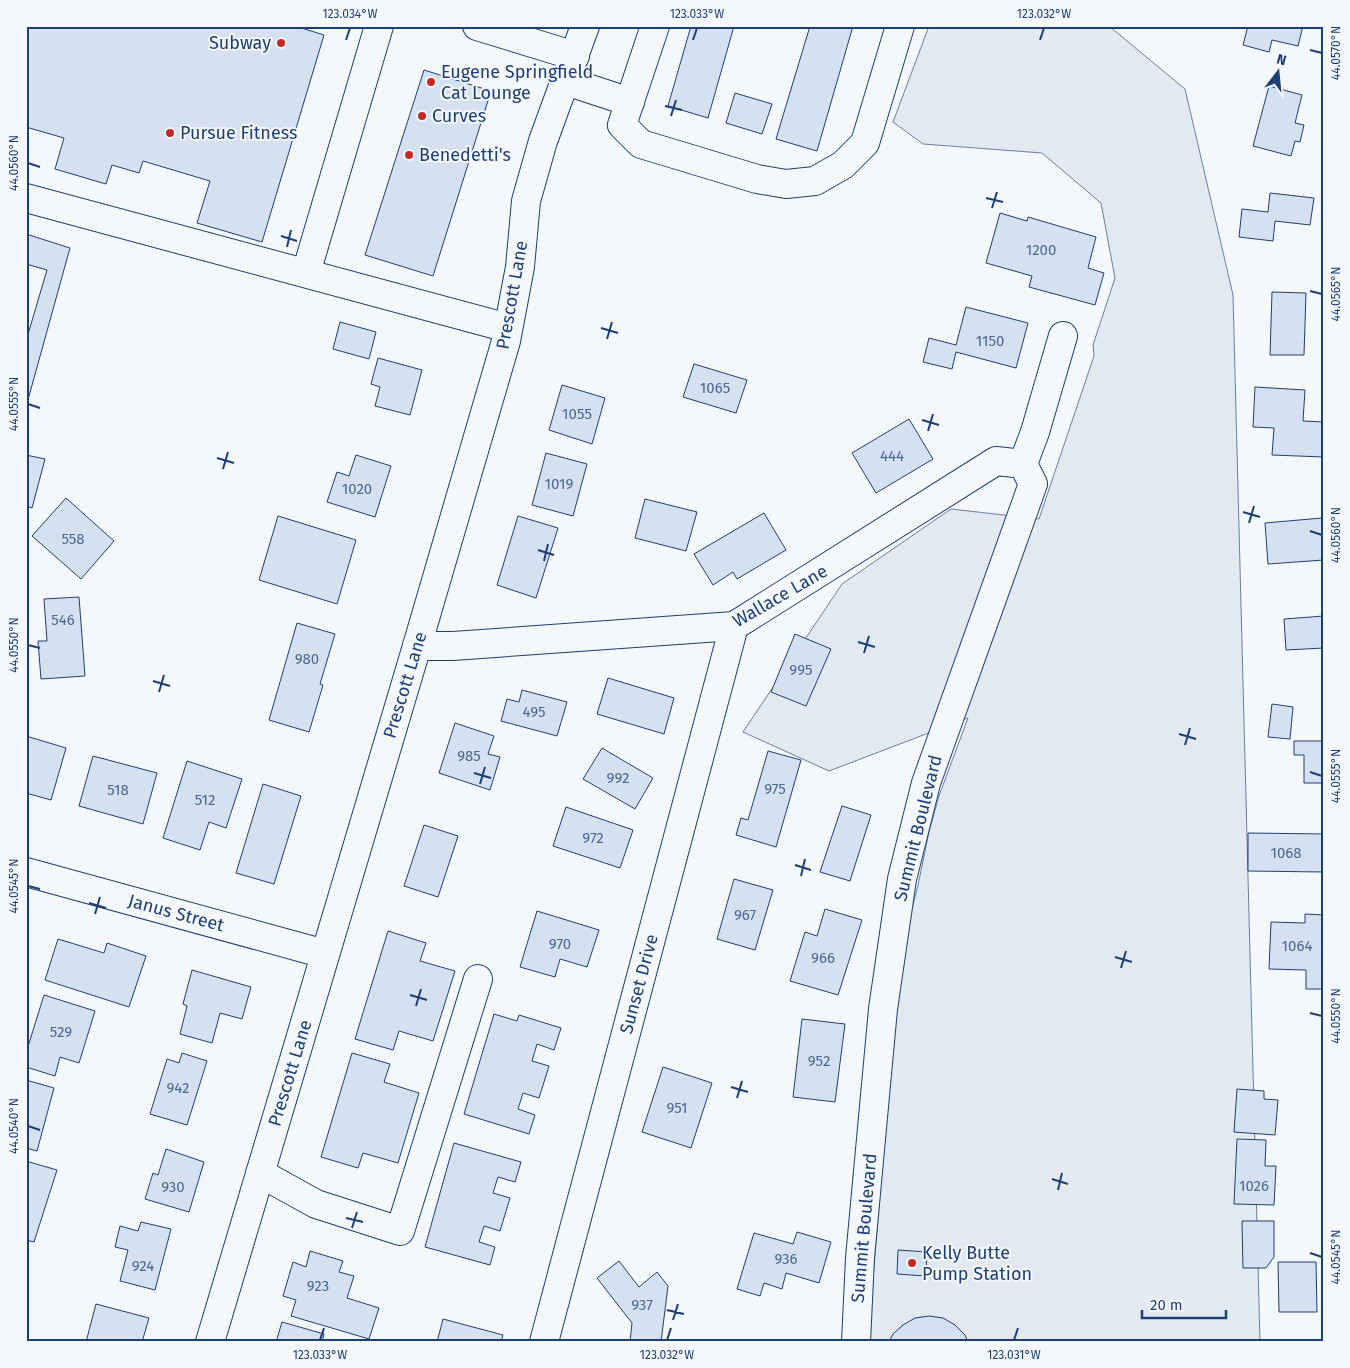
<svg xmlns="http://www.w3.org/2000/svg" width="1350" height="1368" font-family="'Fira Sans',sans-serif">
<style>
.green{fill:#e3e9f0;stroke:#687fa3}
.building{fill:#d5e0f0;stroke:#1d3f73}
.lines{fill:none;stroke-linecap:round;stroke-linejoin:round}
.minor-casing{stroke:#1d3f73;stroke-width:30}
.minor{stroke:#f4f7fb;stroke-width:28}
.ticks{fill:none;stroke:#1d3f73;stroke-width:2}
.poi-dot{fill:#c62828;stroke:#f4f7fb;stroke-width:2}
.labels{text-anchor:middle;stroke-width:4;stroke-linejoin:round;paint-order:stroke}
.number-label{font-size:15px;fill:#4b6792}
.poi-label{font-size:18px;fill:#1d3f73;stroke:#f4f7fb;text-anchor:start}
.street-label{font-size:18px;fill:#1d3f73;stroke:#f4f7fb}
.neatline{fill:none;stroke:#1d3f73;stroke-width:2}
.ticks-label{font-size:12px;text-anchor:middle;fill:#1d3f73}
</style>
<rect width="100%" height="100%" fill="#f4f7fb"/>
<!-- green -->
<polygon class="green" points="929,26 1109,26 1185,89 1233,295 1260,1342 868,1342 891,1054 906,932 918,885 929,832 939,796 968,718 829,771 743,732 842,584 951,509 1039,519 1094,356 1093,345 1115,278 1101,203 1042,153 923,144 893,122"/>
<!-- building -->
<g class="building">
<polygon points="26,26 295,26 324,35 262,242 197,223 210,181 143,161 139,173 112,165 106,184 55,169 64,138 26,127"/>
<polygon points="691,26 734,26 708,118 668,106"/>
<polygon points="810,26 853,26 817,151 776,139"/>
<polygon points="1248,26 1303,26 1298,46 1272,40 1269,52 1243,45"/>
<polygon points="424,70 491,91 433,276 365,255"/>
<polygon points="1269,86 1302,95 1295,123 1304,125 1300,142 1295,141 1291,156 1253,146"/>
<polygon points="735,93 772,104 762,134 726,123"/>
<polygon points="1270,193 1314,198 1310,225 1275,221 1273,241 1239,237 1242,209 1268,212"/>
<polygon points="1000,213 1027,221 1028,217 1096,237 1088,268 1104,273 1095,305 1029,287 1032,276 986,263"/>
<polygon points="26,234 70,248 26,407 26,341 47,270 26,264"/>
<polygon points="1272,292 1306,293 1304,355 1270,355"/>
<polygon points="966,307 1028,323 1016,368 956,352 952,369 923,362 929,338 956,345"/>
<polygon points="340,322 376,332 369,359 333,349"/>
<polygon points="378,358 422,370 410,415 375,406 380,387 371,384"/>
<polygon points="694,364 747,380 736,413 683,397"/>
<polygon points="562,385 605,398 592,444 549,430"/>
<polygon points="1255,387 1305,390 1303,421 1324,422 1324,457 1272,455 1274,428 1253,427"/>
<polygon points="909,419 933,459 876,493 852,453"/>
<polygon points="546,453 587,464 573,516 532,505"/>
<polygon points="26,455 45,459 32,508 26,506"/>
<polygon points="356,455 391,466 375,517 327,502 337,472 349,476"/>
<polygon points="66,498 114,541 81,579 32,536"/>
<polygon points="645,499 697,512 686,551 635,538"/>
<polygon points="764,513 786,550 737,579 733,572 713,585 694,554"/>
<polygon points="278,516 356,540 337,604 259,580"/>
<polygon points="518,516 558,528 536,598 497,585"/>
<polygon points="1322,518 1324,560 1268,564 1265,523"/>
<polygon points="79,597 85,676 41,679 38,641 47,641 44,599"/>
<polygon points="1324,616 1324,648 1286,650 1284,619"/>
<polygon points="297,623 335,634 320,684 323,685 309,732 269,720"/>
<polygon points="795,634 831,649 806,706 771,692"/>
<polygon points="608,678 674,698 664,734 597,714"/>
<polygon points="522,690 567,702 557,736 501,721 507,699 519,702"/>
<polygon points="1272,704 1293,707 1290,739 1268,737"/>
<polygon points="455,723 494,736 488,754 500,757 490,790 439,773"/>
<polygon points="26,736 66,748 51,800 26,793"/>
<polygon points="1294,741 1324,741 1324,783 1304,783 1304,755 1294,755"/>
<polygon points="602,748 653,778 635,809 583,779"/>
<polygon points="768,751 801,760 776,847 736,835 741,818 748,820"/>
<polygon points="93,756 157,773 143,824 79,806"/>
<polygon points="187,761 242,779 226,828 209,822 200,850 163,838"/>
<polygon points="263,784 301,796 274,884 236,873"/>
<polygon points="842,806 871,815 850,881 820,872"/>
<polygon points="566,807 633,830 620,868 553,846"/>
<polygon points="424,825 458,836 438,897 404,886"/>
<polygon points="1248,833 1324,834 1324,872 1248,871"/>
<polygon points="734,879 773,890 755,950 717,939"/>
<polygon points="825,909 862,920 838,995 790,981 805,932 817,936"/>
<polygon points="537,911 599,930 587,967 560,959 555,977 520,967"/>
<polygon points="1305,914 1324,915 1323,989 1306,989 1306,970 1269,969 1271,922 1305,923"/>
<polygon points="388,931 426,943 420,961 455,971 433,1041 399,1031 393,1050 355,1039"/>
<polygon points="58,939 104,953 107,943 146,956 129,1007 45,980"/>
<polygon points="192,970 251,987 242,1019 220,1013 212,1043 180,1034 187,1006 183,1004"/>
<polygon points="44,995 95,1011 79,1063 60,1057 55,1076 26,1067 26,1053"/>
<polygon points="494,1014 517,1021 519,1015 561,1028 554,1050 537,1044 532,1061 549,1066 539,1098 523,1093 518,1109 535,1115 529,1134 464,1114"/>
<polygon points="802,1019 845,1024 835,1102 793,1097"/>
<polygon points="182,1053 207,1061 187,1125 150,1114 167,1059 179,1063"/>
<polygon points="352,1053 390,1064 384,1082 419,1093 398,1163 363,1153 358,1168 321,1157"/>
<polygon points="663,1067 712,1083 691,1148 642,1132"/>
<polygon points="26,1080 54,1088 37,1151 26,1148"/>
<polygon points="1237,1089 1264,1091 1264,1099 1278,1100 1275,1135 1234,1132"/>
<polygon points="1237,1139 1266,1140 1265,1166 1276,1166 1274,1205 1234,1204"/>
<polygon points="454,1143 521,1162 515,1182 498,1177 493,1193 510,1198 500,1231 484,1226 479,1242 495,1247 490,1265 425,1247"/>
<polygon points="166,1149 204,1162 189,1212 145,1199 153,1173 158,1175"/>
<polygon points="26,1161 57,1170 34,1242 26,1240"/>
<polygon points="1242,1221 1274,1221 1274,1257 1266,1268 1243,1268"/>
<polygon points="141,1222 171,1229 155,1290 120,1281 128,1250 115,1247 120,1226 138,1231"/>
<polygon points="797,1232 831,1242 819,1283 786,1273 782,1289 764,1283 760,1296 737,1289 754,1233 793,1244"/>
<polygon points="898,1250 927,1252 926,1276 897,1274"/>
<polygon points="310,1251 343,1261 339,1272 354,1276 347,1298 379,1308 369,1339 291,1316 296,1300 283,1296 293,1262 306,1267"/>
<polygon points="619,1261 639,1287 657,1272 668,1286 661,1342 630,1342 632,1323 597,1278"/>
<polygon points="1278,1262 1316,1262 1317,1312 1279,1312"/>
<polygon points="96,1304 149,1318 142,1342 86,1342"/>
<polygon points="929,1316 943,1318 955,1325 965,1335 968,1342 889,1342 893,1334 903,1325 915,1318"/>
<polygon points="443,1319 503,1335 501,1342 437,1342"/>
<polygon points="282,1322 324,1334 322,1342 276,1342"/>
</g>
<g class="lines">
<!-- minor casing -->
<g class="minor-casing">
<g id="minor">
<polyline points="477,26 575,56"/>
<polyline points="655,26 622,125 641,144 757,179 786,184 815,181 843,165 865,143 900,26"/>
<polyline points="566,81 630,102"/>
<polyline points="26,198 508,328"/>
<polyline points="306,273 379,26"/>
<polyline points="417,646 453,646 734,626 996,461 1023,464"/>
<polyline points="26,872 325,954"/>
<polyline points="260,1173 316,1204 400,1231 478,979"/>
<polyline points="210,1342 417,646 506,341 520,267 526,201 543,141 585,26"/>
<polyline points="544,1342 734,626"/>
<polyline points="856,1342 860,1258 883,1009 902,879 926,783 1033,484 1023,464 1035,432 1063,336"/>
</g>
</g>
<!-- minor -->
<use href="#minor" class="minor"/>
</g>
<!-- ticks -->
<path class="ticks" d="M346,40l4,-12M693,40l4,-12M1040,40l4,-12M1310,50l12,3M665,106l17,4M671,116l5,-16M28,163l12,4M986,198l17,4M992,208l5,-16M281,236l16,5M287,247l4,-17M1310,291l12,3M601,328l17,5M607,339l5,-17M28,404l12,4M922,420l17,5M928,431l5,-17M217,458l17,5M223,469l5,-17M1243,512l17,5M1249,523l5,-17M1310,531l12,4M538,550l16,5M544,561l4,-17M858,642l17,5M28,645l12,3M864,653l5,-17M153,681l17,5M159,692l5,-17M1179,734l17,5M1185,745l5,-17M1310,772l12,4M474,773l17,5M480,784l5,-17M795,865l16,5M801,876l4,-17M28,886l12,3M89,903l17,5M95,914l5,-17M1115,957l17,5M1121,968l5,-17M410,995l17,5M416,1006l5,-17M1310,1013l12,3M731,1087l17,5M737,1098l5,-17M28,1126l12,4M1052,1179l16,5M1058,1190l4,-17M346,1218l17,4M352,1228l5,-16M1310,1253l12,4M667,1310l17,4M673,1320l5,-16M320,1340l4,-12M667,1340l4,-12M1014,1340l4,-12"/>
<!-- markers -->
<g class="poi-dot">
<circle cx="281" cy="43" r="5"/>
<circle cx="431" cy="82" r="5"/>
<circle cx="422" cy="116" r="5"/>
<circle cx="170" cy="133" r="5"/>
<circle cx="409" cy="155" r="5"/>
<circle cx="912" cy="1263" r="5"/>
</g>
<g class="labels">
<!-- number labels -->
<g class="number-label">
<text x="1041" y="255">1200</text>
<text x="990" y="346">1150</text>
<text x="715" y="393">1065</text>
<text x="577" y="419">1055</text>
<text x="892" y="461">444</text>
<text x="559" y="489">1019</text>
<text x="357" y="494">1020</text>
<text x="73" y="544">558</text>
<text x="63" y="625">546</text>
<text x="307" y="664">980</text>
<text x="801" y="675">995</text>
<text x="534" y="717">495</text>
<text x="469" y="761">985</text>
<text x="618" y="783">992</text>
<text x="775" y="794">975</text>
<text x="118" y="795">518</text>
<text x="205" y="805">512</text>
<text x="593" y="843">972</text>
<text x="1286" y="858">1068</text>
<text x="745" y="920">967</text>
<text x="560" y="949">970</text>
<text x="1297" y="951">1064</text>
<text x="823" y="963">966</text>
<text x="61" y="1037">529</text>
<text x="819" y="1066">952</text>
<text x="178" y="1093">942</text>
<text x="677" y="1113">951</text>
<text x="1254" y="1191">1026</text>
<text x="173" y="1192">930</text>
<text x="786" y="1264">936</text>
<text x="143" y="1271">924</text>
<text x="318" y="1291">923</text>
<text x="642" y="1310">937</text>
</g>
<!-- poi labels -->
<g class="poi-label">
<text x="271" y="49" text-anchor="end">Subway</text>
<text x="441" y="78">Eugene Springfield<tspan x="441" dy="21">Cat Lounge</tspan></text>
<text x="432" y="122">Curves</text>
<text x="180" y="139">Pursue Fitness</text>
<text x="419" y="161">Benedetti's</text>
<text x="922" y="1259">Kelly Butte<tspan x="922" dy="21">Pump Station</tspan></text>
</g>
<!-- street labels -->
<g class="street-label">
<text transform="translate(512 295) rotate(-80)" y="6">Prescott Lane</text>
<text transform="translate(780 596) rotate(-30)" y="6">Wallace Lane</text>
<text transform="translate(405 685) rotate(-73)" y="6">Prescott Lane</text>
<text transform="translate(918 828) rotate(-76)" y="6">Summit Boulevard</text>
<text transform="translate(176 913) rotate(15)" y="6">Janus Street</text>
<text transform="translate(639 984) rotate(-75)" y="6">Sunset Drive</text>
<text transform="translate(290 1073) rotate(-73)" y="6">Prescott Lane</text>
<text transform="translate(864 1228) rotate(-85)" y="6">Summit Boulevard</text>
</g>
</g>
<!-- border -->
<rect width="1350" height="1368" fill="none" stroke="#f4f7fb" stroke-width="55"/>
<!-- north arrow -->
<g transform="translate(1278 72) rotate(16)" stroke="#f4f7fb" stroke-width="4" paint-order="stroke">
<path d="M0-4L9 19L0 12L-9 19Z" fill="#1d3f73"/>
<text y="-8" font-size="14" font-weight="bold" text-anchor="middle" fill="#1d3f73">N</text>
</g>
<!-- scale -->
<path d="M1142 1310v8h84v-8" fill="none" stroke="#1d3f73" stroke-width="2.5"/>
<text x="1150" y="1310" font-size="15" fill="#1d3f73" stroke="#f4f7fb" stroke-width="4" paint-order="stroke">20 m</text>
<rect x="28" y="28" width="1294" height="1312" class="neatline"/>
<g class="ticks-label">
<text x="350" y="18">123.034°W</text>
<text x="697" y="18">123.033°W</text>
<text x="1044" y="18">123.032°W</text>
<text transform="translate(1336 53) rotate(-90)" y="4">44.0570°N</text>
<text transform="translate(14 163) rotate(-90)" y="4">44.0560°N</text>
<text transform="translate(1336 294) rotate(-90)" y="4">44.0565°N</text>
<text transform="translate(14 404) rotate(-90)" y="4">44.0555°N</text>
<text transform="translate(1336 535) rotate(-90)" y="4">44.0560°N</text>
<text transform="translate(14 645) rotate(-90)" y="4">44.0550°N</text>
<text transform="translate(1336 776) rotate(-90)" y="4">44.0555°N</text>
<text transform="translate(14 886) rotate(-90)" y="4">44.0545°N</text>
<text transform="translate(1336 1016) rotate(-90)" y="4">44.0550°N</text>
<text transform="translate(14 1126) rotate(-90)" y="4">44.0540°N</text>
<text transform="translate(1336 1257) rotate(-90)" y="4">44.0545°N</text>
<text x="320" y="1359">123.033°W</text>
<text x="667" y="1359">123.032°W</text>
<text x="1014" y="1359">123.031°W</text>
</g>
</svg>
